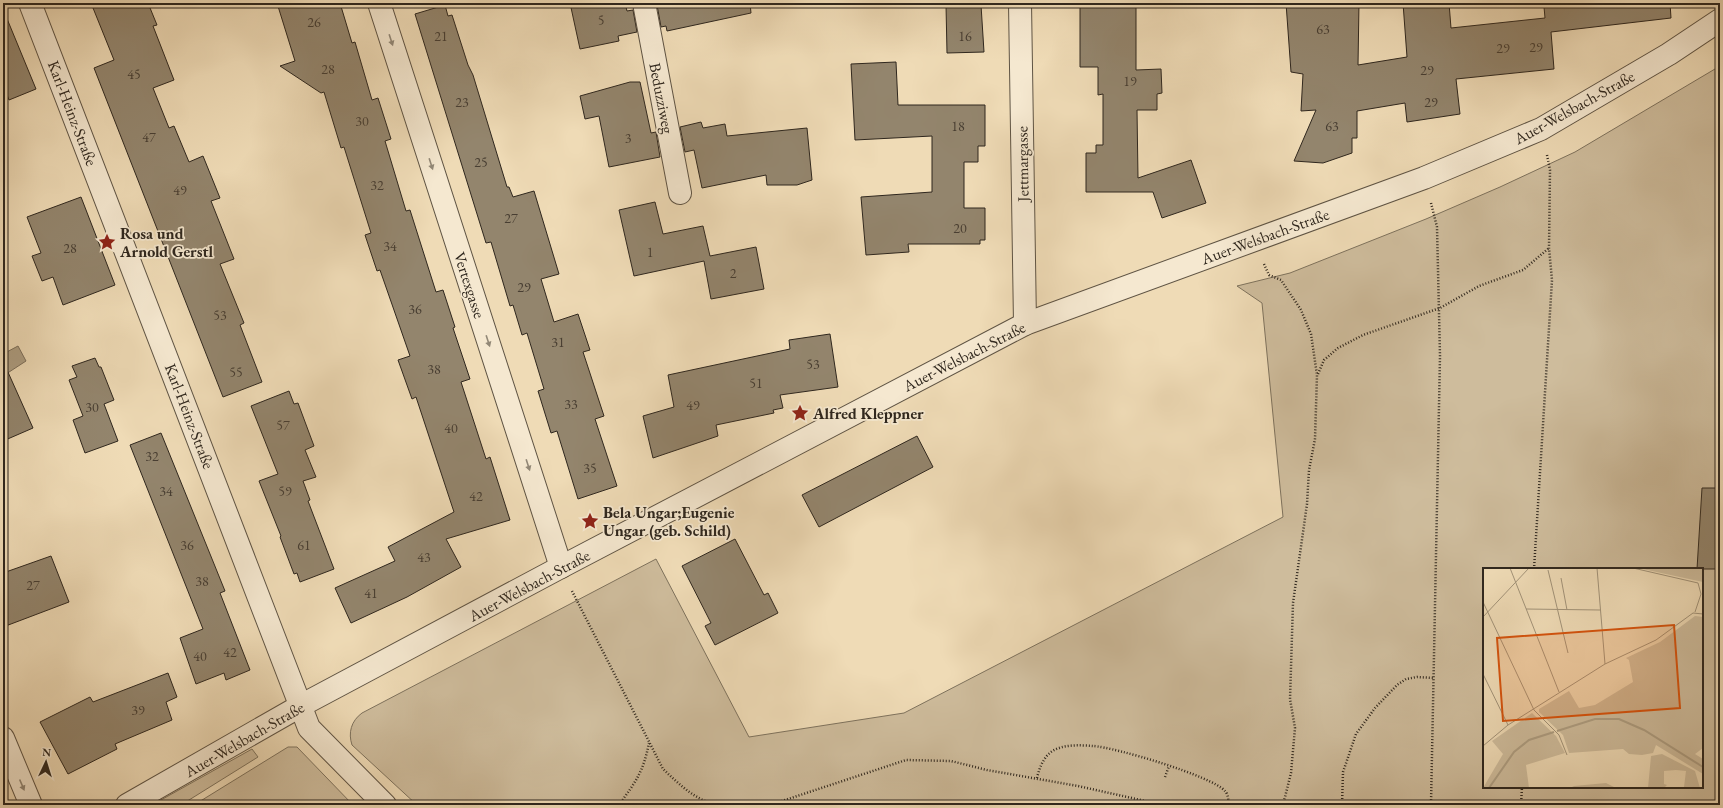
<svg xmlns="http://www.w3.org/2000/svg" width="1723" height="808" font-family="'EB Garamond',serif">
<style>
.green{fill:#cebc9c;stroke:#7e725d;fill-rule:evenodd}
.water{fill:#ae9e82;stroke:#7b6e5a}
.building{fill:#93856d;stroke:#2f271e}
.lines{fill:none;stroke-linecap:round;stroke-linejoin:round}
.street-casing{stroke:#5f5444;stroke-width:24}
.path{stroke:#2f271e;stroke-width:2.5;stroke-dasharray:1 2;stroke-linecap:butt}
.street{stroke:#f5e8d0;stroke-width:22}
.oneway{fill:#928877}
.labels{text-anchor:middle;stroke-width:3.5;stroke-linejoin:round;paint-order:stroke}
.number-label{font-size:14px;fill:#483e32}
.street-label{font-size:16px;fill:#2f271e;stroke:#f5e8d0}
.poi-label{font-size:16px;font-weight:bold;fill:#2f271e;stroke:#f5e8d0;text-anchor:start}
.inset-river{fill:none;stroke:#ae9e82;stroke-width:2}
.inset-road{fill:none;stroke:#a29379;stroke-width:1}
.view{fill:#d6540e;fill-opacity:0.15;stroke:#d6540e;stroke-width:2}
.inset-edge{fill:none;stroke:#2f271e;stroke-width:2}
</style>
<rect width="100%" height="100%" fill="#efdbb6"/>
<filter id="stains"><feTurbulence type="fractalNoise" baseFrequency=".005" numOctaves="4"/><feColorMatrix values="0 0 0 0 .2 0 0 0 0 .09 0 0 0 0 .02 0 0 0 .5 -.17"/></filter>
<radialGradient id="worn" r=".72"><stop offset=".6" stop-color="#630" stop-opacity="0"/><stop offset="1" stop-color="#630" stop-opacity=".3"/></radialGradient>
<!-- green -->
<g class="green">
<path d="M1720,66v739h-1303l-65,-60c-4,-12 -1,-24 10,-32l294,-154 93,178 155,-24 379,-196 -21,-214 -25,-17 53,-13 136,-54 74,-32 75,-35zM1484,569h218v218h-218z"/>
<polygon points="288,747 297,747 353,805 194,805"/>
<polygon points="252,749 258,757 181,805 152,805"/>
</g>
<!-- water -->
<polygon class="water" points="18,346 26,361 3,376 3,354"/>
<!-- building -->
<g class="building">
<polygon points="91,3 148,3 157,25 153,26 174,80 153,88 169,128 174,126 189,162 203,156 220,198 211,201 234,259 220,264 244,323 240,325 262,382 223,397 94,68 114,60"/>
<polygon points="277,3 340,3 352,43 355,42 372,100 378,98 391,139 385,141 406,211 410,210 436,292 443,290 455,327 453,328 470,379 461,382 486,459 490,457 510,520 446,539 461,567 407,597 351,623 335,588 395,561 388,547 454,512 416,397 412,399 398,360 410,356 380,270 377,271 365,235 371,233 344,147 341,148 324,92 321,93 280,66 295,61"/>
<polygon points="570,3 625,3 627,11 633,10 637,32 618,36 619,41 580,49"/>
<polygon points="662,3 750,3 751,13 667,31 666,26 661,27 657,5"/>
<polygon points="1080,3 1136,3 1136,70 1161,69 1162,93 1157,94 1157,110 1137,110 1138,178 1191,160 1206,203 1162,218 1153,192 1086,192 1086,153 1096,153 1096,145 1103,145 1103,94 1098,95 1098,67 1080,67"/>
<polygon points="1286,3 1359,3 1358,65 1407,57 1403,3 1449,3 1451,28 1545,18 1544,7 1562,5 1562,3 1670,3 1671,18 1551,32 1554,69 1456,79 1460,114 1407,122 1405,103 1357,111 1357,138 1352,138 1352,153 1323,163 1294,161 1316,110 1301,111 1303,74 1291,72"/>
<polygon points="445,5 448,16 452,15 468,65 473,75 507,187 509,187 513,197 534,191 559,274 541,279 554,322 578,314 590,350 583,352 604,416 595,419 617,486 578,499 557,431 551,433 538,391 544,389 527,333 522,335 513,305 510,306 491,242 486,243 415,14"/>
<polygon points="946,5 981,5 984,52 947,53"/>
<polygon points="3,9 36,89 9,100 3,84"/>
<polygon points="896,62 898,105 985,105 985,146 978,146 978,162 964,162 964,208 985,208 985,240 980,240 980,244 908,244 909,252 866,255 861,197 932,192 932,136 855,140 851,64"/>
<polygon points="630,82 640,82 651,133 656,132 660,157 609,167 599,116 585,119 580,96"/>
<polygon points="701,122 703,128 725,124 727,136 807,128 812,180 797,185 767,185 766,175 702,188 694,150 685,152 680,127"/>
<polygon points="81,197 115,285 63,305 53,277 42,281 32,256 41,253 27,217"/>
<polygon points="655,202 663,234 703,226 710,256 756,247 764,289 711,299 704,261 634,276 619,210"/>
<polygon points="830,334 838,387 780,395 783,408 773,410 774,413 716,425 718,436 653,458 643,416 674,407 668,375 790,349 789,340"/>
<polygon points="95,358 99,367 101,367 114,400 104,404 118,441 85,453 73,420 83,416 69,380 77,377 72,366"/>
<polygon points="3,361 33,428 3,441"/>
<polygon points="289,391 294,404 298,403 314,446 305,450 316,477 303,481 310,500 308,501 334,569 300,582 297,573 294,574 280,537 281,536 259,481 278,474 251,406"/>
<polygon points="161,433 225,591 220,593 250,670 226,680 224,673 196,684 180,638 203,629 130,445"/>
<polygon points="917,436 933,467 819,527 802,495"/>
<polygon points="1702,488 1720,488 1720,569 1697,569"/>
<polygon points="735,539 764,595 768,593 778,613 715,645 705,626 711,623 682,566"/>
<polygon points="51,556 69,602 3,627 3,573"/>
<polygon points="168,673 177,697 166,702 172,720 115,744 117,749 68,774 40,722 90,697 93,702"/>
</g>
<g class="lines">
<!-- street casing -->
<g class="street-casing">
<g id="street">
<polyline points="30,3 309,728 385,805"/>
<polyline points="379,3 561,567"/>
<polyline points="644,3 680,193"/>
<polyline points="1020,3 1025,324"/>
<polyline points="3,738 31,805"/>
<polyline points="127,805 302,705 561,567 1025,324 1424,178 1541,129 1669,54 1720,20"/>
</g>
</g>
<!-- path -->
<g class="path">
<polyline points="1431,203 1437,227 1440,356 1431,805"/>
<polyline points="1264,264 1269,275 1281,280 1301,310 1311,334 1317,375 1315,439 1309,470 1307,504 1293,603 1290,699 1295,728 1291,773 1283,805"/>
<polyline points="1318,374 1324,360 1338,348 1363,335 1440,308 1479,286 1523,270 1549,248"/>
<polyline points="1534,569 1552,280 1549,248 1550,170 1547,155"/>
<path d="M572,591l91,178c16,15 33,32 55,36"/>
<polyline points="1165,777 1169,766"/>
<path d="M1037,778c2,-9 6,-20 14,-26 11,-8 29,-7 42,-6 21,1 119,30 132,45 3,3 4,10 3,14"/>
<path d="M619,805c17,-24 24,-32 30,-62"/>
<polyline points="770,805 906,760 951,761 987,770 1078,786 1163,805"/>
<polyline points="1342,805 1343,772 1356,734 1375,708 1397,685 1406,679 1417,677 1434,678"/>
<polyline points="1521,805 1522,787"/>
</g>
<!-- street -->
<use href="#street" class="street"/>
</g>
<!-- one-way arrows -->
<defs><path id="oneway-solid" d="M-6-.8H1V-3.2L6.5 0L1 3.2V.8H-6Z"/></defs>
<g class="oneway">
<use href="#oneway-solid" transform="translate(391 40) rotate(72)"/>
<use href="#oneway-solid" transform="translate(431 164) rotate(72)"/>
<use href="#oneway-solid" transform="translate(488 341) rotate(72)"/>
<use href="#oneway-solid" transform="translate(528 465) rotate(72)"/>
<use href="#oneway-solid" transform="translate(22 785) rotate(67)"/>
</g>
<!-- icons -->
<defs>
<g id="sight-bare" transform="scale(1.38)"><path d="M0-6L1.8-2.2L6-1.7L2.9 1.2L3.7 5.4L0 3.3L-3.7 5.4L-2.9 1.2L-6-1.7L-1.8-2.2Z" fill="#8f2418" stroke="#f5e8d0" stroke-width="2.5" paint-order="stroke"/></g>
</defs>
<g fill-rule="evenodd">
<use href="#sight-bare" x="107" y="242"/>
<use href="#sight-bare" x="800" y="413"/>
<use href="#sight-bare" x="590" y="521"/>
</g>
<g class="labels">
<!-- number labels -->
<g class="number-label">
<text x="601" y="25">5</text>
<text x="314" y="27">26</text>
<text x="1323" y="34">63</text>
<text x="441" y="41">21</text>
<text x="965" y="41">16</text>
<text x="1536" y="52">29</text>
<text x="1503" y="53">29</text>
<text x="328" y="74">28</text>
<text x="1427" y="75">29</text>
<text x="134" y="79">45</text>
<text x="1130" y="86">19</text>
<text x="462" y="107">23</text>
<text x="1431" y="107">29</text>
<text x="362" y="126">30</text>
<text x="958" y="131">18</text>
<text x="1332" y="131">63</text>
<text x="149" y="142">47</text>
<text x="628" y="143">3</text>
<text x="481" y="167">25</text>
<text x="377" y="190">32</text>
<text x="180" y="195">49</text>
<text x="511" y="223">27</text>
<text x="960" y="233">20</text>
<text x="390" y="251">34</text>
<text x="70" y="253">28</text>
<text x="650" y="257">1</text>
<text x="733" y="278">2</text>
<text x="524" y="292">29</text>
<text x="415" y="314">36</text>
<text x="220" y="320">53</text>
<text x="558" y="347">31</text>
<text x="813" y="369">53</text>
<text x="434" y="374">38</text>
<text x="236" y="377">55</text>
<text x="756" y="388">51</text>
<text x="571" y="409">33</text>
<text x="693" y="410">49</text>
<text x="92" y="412">30</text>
<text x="283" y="430">57</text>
<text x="451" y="433">40</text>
<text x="152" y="461">32</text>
<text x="590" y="473">35</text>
<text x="166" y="496">34</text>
<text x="285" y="496">59</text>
<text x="476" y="501">42</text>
<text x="187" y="550">36</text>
<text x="304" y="550">61</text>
<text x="424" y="562">43</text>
<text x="202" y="586">38</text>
<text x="33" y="590">27</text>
<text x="371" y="598">41</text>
<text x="230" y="657">42</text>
<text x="200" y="661">40</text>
<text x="138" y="715">39</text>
</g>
<!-- street labels -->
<g class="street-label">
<text transform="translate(662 98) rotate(79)" y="6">Beduzziweg</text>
<text transform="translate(1574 107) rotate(-29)" y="6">Auer-Welsbach-Straße</text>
<text transform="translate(73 113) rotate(69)" y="6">Karl-Heinz-Straße</text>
<text transform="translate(1022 164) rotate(-91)" y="6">Jettmargasse</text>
<text transform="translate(1265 236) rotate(-20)" y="6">Auer-Welsbach-Straße</text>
<text transform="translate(470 285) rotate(72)" y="6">Vertexgasse</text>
<text transform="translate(964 356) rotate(-27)" y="6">Auer-Welsbach-Straße</text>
<text transform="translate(190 416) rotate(69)" y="6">Karl-Heinz-Straße</text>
<text transform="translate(529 585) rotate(-28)" y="6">Auer-Welsbach-Straße</text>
<text transform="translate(244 739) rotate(-30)" y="6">Auer-Welsbach-Straße</text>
</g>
<!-- poi labels -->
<g class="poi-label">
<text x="120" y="239">Rosa und<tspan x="120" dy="18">Arnold Gerstl</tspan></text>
<text x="813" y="419">Alfred Kleppner</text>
<text x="603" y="518">Bela Ungar;Eugenie<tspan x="603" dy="18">Ungar (geb. Schild)</tspan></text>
</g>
</g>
<!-- overview -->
<g transform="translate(1483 568)">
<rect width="220" height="220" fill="#efdbb6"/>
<path d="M155,0h65v14zM212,48l8,1v131l-8,6 8,5v15l-47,-29 -3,8 -11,2 -13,-1 -6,-5 -54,4 -6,-18 -24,-23v-3l30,-18 10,17 16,-3 38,-23 -4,-22 -3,-2 34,-16zM49,145l24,23 9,17 -39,12 3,23h-46l20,-34 -11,-13zM179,186l33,17 5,17 -16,-1 2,-16 -10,-1 -12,1v13l3,1 -2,2 2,1h-19l3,-32zM123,215l10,5h-46l4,-2z" fill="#cebc9c"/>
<path class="inset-river" d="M74,163l38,-12h24l25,11 59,37M6,220l25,-36 15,-12 25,-8"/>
<path class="inset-road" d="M27,0l49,124M114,0l8,96M150,0l65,15 3,11 -6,18M65,2l20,83M78,10l6,32M0,34l51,108 25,25 8,20M43,41l74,1M0,49l46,-49M0,106l25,51M0,178l25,-21 97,-61 51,-24 37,-27 10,1"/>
<path class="view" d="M191,57l6,83 -177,13 -6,-83z"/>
<rect width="220" height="220" class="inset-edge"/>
</g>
<!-- margin -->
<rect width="1723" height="808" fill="none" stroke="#efdbb6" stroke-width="16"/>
<rect x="4" y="4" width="1715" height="800" fill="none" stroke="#2f271e" stroke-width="2"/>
<rect x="8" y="8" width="1707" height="792" fill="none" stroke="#2f271e"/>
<!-- north arrow -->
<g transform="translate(46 762) rotate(4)" stroke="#f5e8d0" stroke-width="3" paint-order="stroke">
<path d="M0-3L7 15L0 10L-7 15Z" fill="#2f271e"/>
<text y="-6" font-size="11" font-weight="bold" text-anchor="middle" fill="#2f271e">N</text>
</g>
<rect width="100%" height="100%" filter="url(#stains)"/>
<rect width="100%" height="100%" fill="url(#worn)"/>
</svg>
